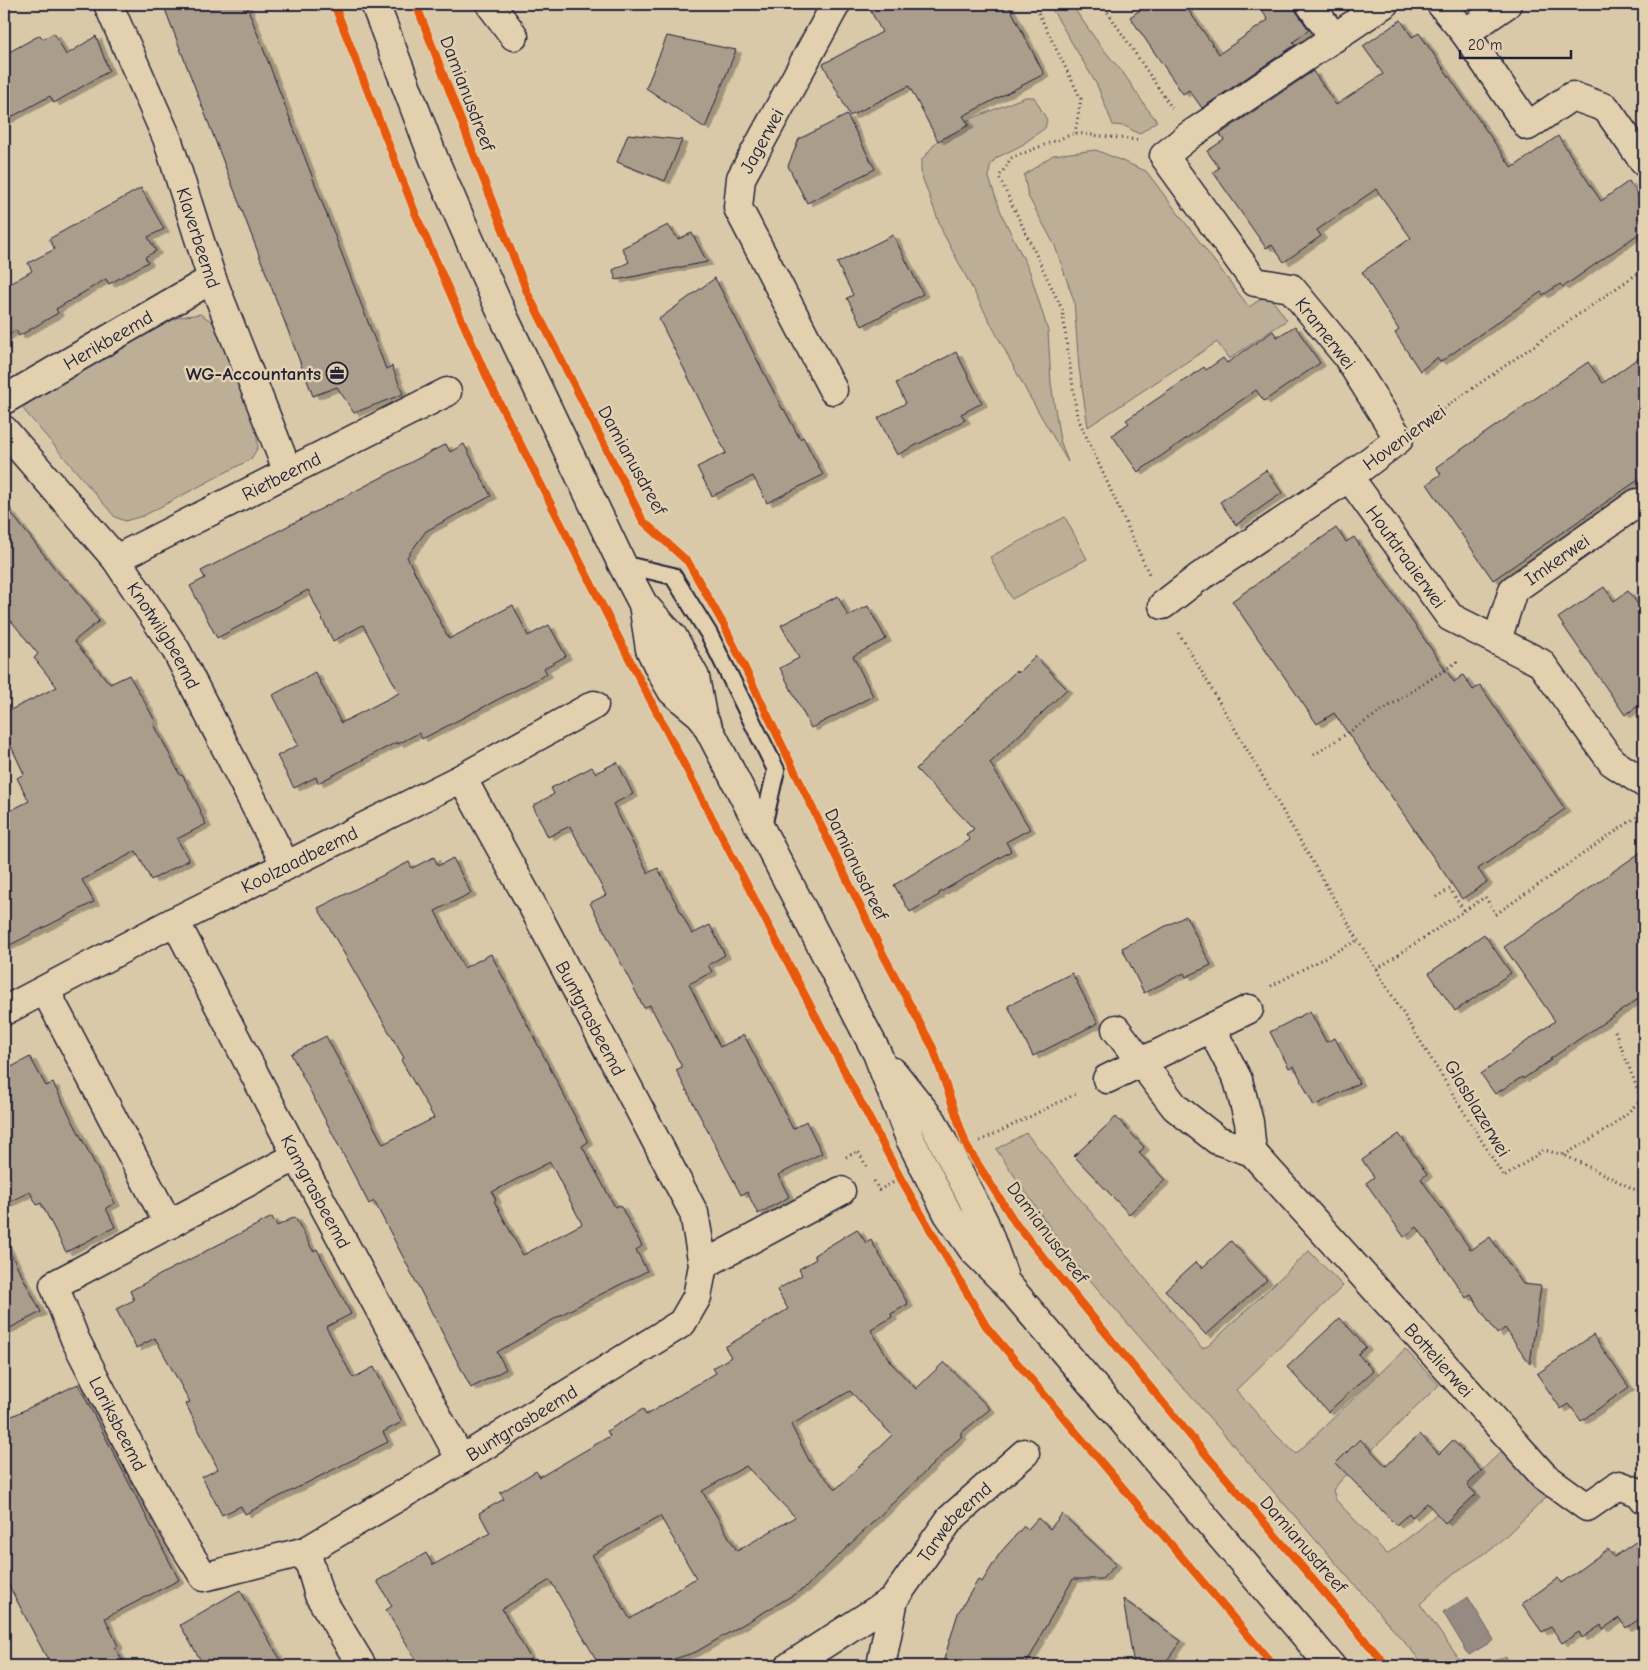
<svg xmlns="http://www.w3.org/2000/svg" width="1648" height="1670" font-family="'Comic Neue',sans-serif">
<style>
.green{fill:#bcae97;stroke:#6f6869}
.water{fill:#968b82;stroke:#686166}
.building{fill:#aa9d8c;stroke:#22223b;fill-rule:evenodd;filter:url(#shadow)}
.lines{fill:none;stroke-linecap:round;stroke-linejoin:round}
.service-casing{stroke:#22223b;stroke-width:20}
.minor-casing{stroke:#22223b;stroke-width:31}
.tertiary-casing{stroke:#22223b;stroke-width:31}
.path{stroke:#22223b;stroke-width:3;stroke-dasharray:1 4;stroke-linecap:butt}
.service{stroke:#e2d0ae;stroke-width:16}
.minor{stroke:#e2d0ae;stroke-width:28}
.tertiary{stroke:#e2d0ae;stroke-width:28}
.cycleway-casing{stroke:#e2d0ae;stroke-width:11}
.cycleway{stroke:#e8590c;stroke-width:8}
.labels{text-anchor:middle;stroke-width:5;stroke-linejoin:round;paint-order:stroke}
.street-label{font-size:19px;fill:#22223b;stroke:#e2d0ae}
.poi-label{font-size:19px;font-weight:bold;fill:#22223b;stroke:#e2d0ae;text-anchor:end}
</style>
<defs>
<filter id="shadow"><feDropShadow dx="5.5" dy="3" stdDeviation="0" flood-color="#0004"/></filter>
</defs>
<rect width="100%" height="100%" fill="#dac9a9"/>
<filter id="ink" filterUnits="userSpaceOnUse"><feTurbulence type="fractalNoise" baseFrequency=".02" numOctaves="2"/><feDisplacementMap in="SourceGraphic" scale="10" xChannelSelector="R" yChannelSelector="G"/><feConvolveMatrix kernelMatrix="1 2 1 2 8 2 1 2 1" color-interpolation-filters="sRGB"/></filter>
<g filter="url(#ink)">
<!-- green -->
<g class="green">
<polygon points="1049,4 1071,4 1099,44 1124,74 1146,107 1157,121 1139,134 1125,126 1113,125 1097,85"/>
<polygon points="1025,97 1034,97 1047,120 1045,128 1022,145 996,158 990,166 989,178 1002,215 1030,272 1048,331 1051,383 1060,440 1068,462 1028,394 943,233 921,174 921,161 938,140 963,122"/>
<polygon points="1096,150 1146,171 1249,307 1268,294 1287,320 1229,359 1217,342 1088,427 1079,368 1074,301 1055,246 1028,196 1024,175 1053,155"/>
<polygon points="200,314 213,322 256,429 258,447 251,459 143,516 125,521 115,517 23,409 40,388 179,317"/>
<polygon points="1065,517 1087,559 1012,599 990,557"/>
<polygon points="1026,1133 1202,1348 1208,1346 1309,1251 1343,1286 1236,1390 1275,1434 1296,1454 1405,1349 1439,1385 1342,1479 1333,1490 1336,1500 1387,1554 1421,1528 1503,1450 1548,1496 1492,1549 1454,1573 1420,1604 1464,1666 1505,1657 1511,1666 1425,1666 1070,1257 996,1149"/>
</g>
<!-- water -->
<polygon class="water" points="1468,1597 1494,1640 1469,1655 1443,1612"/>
<!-- building -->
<g class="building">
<polygon points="163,4 246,4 386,369 392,366 403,394 354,413 337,387 313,396"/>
<polygon points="867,4 1008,4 1044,74 963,116 969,125 938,141 909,86 850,116 823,64 882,32"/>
<polygon points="1149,4 1184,4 1219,54 1268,20 1258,4 1291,4 1309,30 1293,42 1295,45 1202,108 1189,90 1183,94 1130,17"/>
<polygon points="1401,20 1412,37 1419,33 1512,168 1558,136 1601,201 1629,181 1644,204 1644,230 1563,287 1560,284 1543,295 1541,292 1440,362 1437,358 1420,371 1395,333 1399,330 1362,272 1411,238 1376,189 1317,230 1321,236 1284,262 1272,245 1266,248 1236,205 1213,172 1219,168 1207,151 1224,140 1220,134 1313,71 1336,105 1383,74 1363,46"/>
<polygon points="54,33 66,55 96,36 109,71 54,103 50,96 4,121 4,55 40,35 43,39"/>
<polygon points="667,36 736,50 705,128 646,88"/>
<polygon points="847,115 875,169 807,203 788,166 799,139"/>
<polygon points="628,134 682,140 665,181 617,162"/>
<polygon points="141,188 164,229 148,237 156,251 145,257 148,262 109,284 106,279 56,309 58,313 19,336 16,330 4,338 4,287 32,271 28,263 55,249 49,239"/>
<polygon points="668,225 678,239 692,233 707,262 616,280 613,270 629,262 622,248"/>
<polygon points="893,235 923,294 862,326 847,298 853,295 837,263"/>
<polygon points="715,278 783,410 784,409 800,439 803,437 823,475 767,503 753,476 712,496 697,467 726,453 659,319"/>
<polygon points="1295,326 1320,363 1264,401 1256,390 1138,472 1112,435 1129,423 1126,420 1204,367 1206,370 1223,358 1227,363 1273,331 1277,337"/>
<polygon points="956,352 982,403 961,414 965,420 897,455 878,418 906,403 896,383"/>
<polygon points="1644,354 1644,476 1493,580 1427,484 1441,474 1436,467 1588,362 1603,383"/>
<polygon points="446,444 450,452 464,444 491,496 426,531 407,557 449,639 513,605 528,636 549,625 566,656 544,668 547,674 422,739 419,733 398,744 397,742 318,783 316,777 294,788 277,756 298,745 273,695 315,672 341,723 399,693 363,625 333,641 308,590 217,638 190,586 205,578 201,571"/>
<polygon points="1266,470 1282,493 1236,525 1220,502"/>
<polygon points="4,504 56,570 64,579 67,579 92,609 92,612 99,621 74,641 110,684 129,675 147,706 155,721 154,724 180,775 183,776 189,787 201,811 200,813 206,824 177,839 189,860 151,880 136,851 82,880 94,902 4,948 4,814 29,801 17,778 24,774 4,731 4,713 57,687 34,658 38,654 4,612"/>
<polygon points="1336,528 1346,542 1354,537 1454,682 1463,675 1473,690 1480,685 1565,809 1478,869 1487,882 1462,899 1334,713 1317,724 1232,601"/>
<polygon points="1604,587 1614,601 1628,591 1644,612 1644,702 1625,715 1558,618"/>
<polygon points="838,596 848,616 868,606 886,639 853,656 873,696 811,728 780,668 799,658 781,625"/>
<polygon points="1035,656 1067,689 990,763 1030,829 1006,842 1011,851 939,893 939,895 910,912 894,885 970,840 966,834 974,829 916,769 1016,671 1018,673"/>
<polygon points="617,762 633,794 613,804 648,873 658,868 692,934 710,925 725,955 708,965 712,972 689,984 720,1047 744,1035 793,1129 806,1121 822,1153 778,1175 789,1197 758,1214 747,1192 741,1195 676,1070 682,1067 650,1005 644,1008 590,903 606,895 570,826 548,837 533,806 554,794 551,788 592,767 596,773"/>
<polygon points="1644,850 1644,995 1550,1059 1551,1060 1523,1079 1522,1077 1495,1094 1481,1074 1555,1021 1504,947"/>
<path d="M434,857l4,9 15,-8 18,35 -36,18 29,57 27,-14 97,188 -6,4 33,61 5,-2 22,41 -6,4 11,21 -79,40 -71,41 9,17 -35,19 -97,-187 -5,3 -78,-150 35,-18 57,108 51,-26 -33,-58 3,-2 -86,-150 91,-46 3,6zM550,1162l32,62 -59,31 -29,-54 2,-1 -4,-8z"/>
<polygon points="1186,916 1211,965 1186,977 1184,973 1144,993 1122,948"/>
<polygon points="1484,934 1511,973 1455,1011 1429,973"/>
<polygon points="1072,973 1098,1023 1033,1056 1008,1006"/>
<polygon points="1310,1011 1326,1042 1335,1038 1359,1083 1314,1106 1294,1066 1289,1068 1270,1032"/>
<polygon points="30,1057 46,1086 53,1083 115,1203 106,1208 115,1227 66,1252 41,1203 37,1205 30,1192 4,1205 4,1071"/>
<polygon points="1116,1117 1144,1147 1139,1153 1165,1180 1129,1214 1074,1156"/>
<polygon points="1399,1134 1427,1174 1421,1179 1471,1250 1490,1237 1523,1284 1541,1286 1530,1364 1505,1328 1497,1334 1471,1295 1466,1298 1417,1227 1404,1237 1366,1183 1374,1177 1362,1160"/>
<polygon points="272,1217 277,1226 295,1217 313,1251 317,1249 351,1314 326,1327 353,1378 374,1367 402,1422 383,1432 388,1442 245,1514 241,1506 222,1515 202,1477 218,1469 186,1404 190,1402 155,1338 136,1348 116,1309 134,1300 130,1291 167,1271"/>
<path d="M857,1229l9,14 5,-3 37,64 -17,10 1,3 -21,13 20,33 25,26 28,-27 46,47 -30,25 2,2 -157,152 -109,64 -25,8 -12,6h-59l-50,-86 -48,29 33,57h-115l-34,-56 6,-4 -15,-25 49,-28 7,12 57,-32 -11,-20 25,-14 -4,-6 36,-22 4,6 70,-41 -3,-5 36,-22 3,6 70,-42 -3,-5 18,-11 -6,-10 63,-38 -11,-19 25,-15 -3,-6 17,-10 -2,-4zM850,1391l42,44 -56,54 -26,-27 -19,-37zM746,1466l49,51 -58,34 -35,-60zM660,1516l36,62 -66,41 -38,-64z"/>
<polygon points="4,1241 41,1312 4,1331"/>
<polygon points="1231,1241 1267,1280 1206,1335 1165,1290 1196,1262 1202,1268"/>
<polygon points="1340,1318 1366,1347 1358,1354 1373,1371 1328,1412 1287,1367"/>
<polygon points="1593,1335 1629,1387 1581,1421 1569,1404 1561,1409 1537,1374"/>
<polygon points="78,1384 179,1580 105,1618 118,1646 115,1648 126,1666 51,1666 4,1576 4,1420"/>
<polygon points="1420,1434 1439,1454 1453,1440 1481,1471 1467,1485 1476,1494 1445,1523 1427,1503 1412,1517 1409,1513 1396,1525 1336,1463 1360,1439 1386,1466"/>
<polygon points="1062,1514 1116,1564 1102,1579 1073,1579 1039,1638 1040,1639 1025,1666 942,1666 958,1613 978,1580 982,1582 1000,1553 1024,1526 1028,1529 1038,1518 1050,1529"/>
<polygon points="1644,1536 1644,1616 1626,1628 1619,1618 1603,1629 1601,1625 1582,1638 1579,1632 1562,1643 1551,1627 1542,1632 1522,1604 1558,1578 1561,1583 1608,1549 1614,1557"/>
<polygon points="240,1590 284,1666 204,1666 180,1625"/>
<polygon points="1123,1599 1181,1641 1163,1666 1134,1666"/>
</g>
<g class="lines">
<!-- service casing -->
<g class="service-casing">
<polyline id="service" points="622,564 673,576 709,634 776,770 762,831"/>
</g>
<!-- minor casing -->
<g class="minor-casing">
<g id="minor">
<path id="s1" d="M108,4l59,134 45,141 76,193"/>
<polyline points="490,4 514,36"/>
<polyline points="1310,4 1334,38"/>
<polyline points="1441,4 1465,33"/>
<polyline points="1507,4 1465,33 1528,126 1572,96 1606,108 1644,162"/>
<path id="s2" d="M833,390l-95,-182 3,-30 95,-174"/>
<path id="s3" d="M4,400l208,-121"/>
<path id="s4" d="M4,430l112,129 60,91 110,216"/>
<path id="s5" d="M1349,477l101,140 91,46 71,99 32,21"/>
<path id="s6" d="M116,559l331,-167"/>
<polyline points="1163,605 1198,578 1349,477 1399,439 1347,356 1291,288 1255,282 1164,156 1190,135 1384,4"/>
<path id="s7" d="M1497,640l16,-50 124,-87h7"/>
<path id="s8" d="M175,921l122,235 164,304"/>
<polyline points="45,990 169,1225"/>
<path id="s9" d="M4,1011l171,-90 287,-143 132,-73"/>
<polyline points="1211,1028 1238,1080 1249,1122 1252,1152"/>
<path id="s10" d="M1116,1029l59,78 42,33 35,12 292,324 43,31 32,-22 21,8 4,6"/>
<polyline points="1107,1079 1249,1009"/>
<path id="s11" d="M297,1156l-243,129 21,54 64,125 41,75 24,38 102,-26 155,-91 221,-137 15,-26 6,-32 -9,-52 -162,-308 -70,-127"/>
<polyline points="703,1265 841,1191"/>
<polyline points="306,1551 319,1595 362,1666"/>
<path id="s12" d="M790,1666l104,-67 56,-80 75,-66"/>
<polyline points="881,1666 894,1599"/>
</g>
</g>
<!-- tertiary casing -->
<g class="tertiary-casing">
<g id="tertiary">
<polyline points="375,4 434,159 499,307 622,564 643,604 673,637 695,677 702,716 877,1053 910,1139 948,1214 973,1250 1006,1283 1331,1666"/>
<polyline points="643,604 650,649 661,672 672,691 702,716"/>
<polyline points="893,1072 933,1122 984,1222 1003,1274"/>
</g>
</g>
<!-- path -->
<g class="path">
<polyline points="1034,4 1081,99 1075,133"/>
<polyline points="1102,4 1172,108"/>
<polyline points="1137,140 1075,133 1011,158 999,177 1062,309 1077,416 1149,574"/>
<polyline points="1427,420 1644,269"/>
<polyline points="1179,633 1358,940 1504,1177 1544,1150 1564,1155 1644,1194"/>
<polyline points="1314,755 1460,660"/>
<polyline points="1436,897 1450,889 1464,911"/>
<polyline points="1377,969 1485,897 1496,914 1638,816"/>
<polyline points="1271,986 1358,940"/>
<polyline points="1615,1031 1644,1106"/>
<polyline points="980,1141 1078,1093"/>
<polyline points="1564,1155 1613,1126 1642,1099"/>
<polyline points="846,1157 858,1151 868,1169"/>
<polyline points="874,1181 879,1190 896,1181"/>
</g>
<!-- service -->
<use href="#service" class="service"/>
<!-- minor -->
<use href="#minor" class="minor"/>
<!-- tertiary -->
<use href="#tertiary" class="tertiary"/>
<!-- cycleway casing -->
<g class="cycleway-casing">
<g id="cycleway">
<polyline points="334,4 416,215 489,382 641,682 901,1179 986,1326 1274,1666"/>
<polyline points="416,4 527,292 643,521 688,562 725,627 884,956 933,1048 967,1147 1016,1224 1202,1450 1387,1666"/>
</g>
</g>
<!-- cycleway -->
<use href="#cycleway" class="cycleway"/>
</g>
</g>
<!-- icons -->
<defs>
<g id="office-ring" transform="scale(1.125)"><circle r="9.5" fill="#e2d0ae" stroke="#22223b" stroke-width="1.5"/><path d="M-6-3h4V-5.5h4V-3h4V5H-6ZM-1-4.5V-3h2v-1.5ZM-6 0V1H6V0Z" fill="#22223b"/></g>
</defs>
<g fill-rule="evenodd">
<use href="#office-ring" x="337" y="373"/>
</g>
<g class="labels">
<!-- street labels -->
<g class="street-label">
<text transform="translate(468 93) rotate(69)" y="7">Damianusdreef</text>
<text dy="7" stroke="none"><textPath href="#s2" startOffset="278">Jagerwei</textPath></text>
<text dy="7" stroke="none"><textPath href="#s1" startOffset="251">Klaverbeemd</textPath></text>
<text transform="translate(1326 333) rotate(52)" y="7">Kramerwei</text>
<text dy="7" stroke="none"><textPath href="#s3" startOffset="120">Herikbeemd</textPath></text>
<text transform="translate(1404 437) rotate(-36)" y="7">Hovenierwei</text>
<text transform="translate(633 460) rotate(61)" y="7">Damianusdreef</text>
<text dy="7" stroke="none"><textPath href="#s6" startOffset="185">Rietbeemd</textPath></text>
<text dy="7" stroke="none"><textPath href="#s5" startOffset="98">Houtdraaierwei</textPath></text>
<text dy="7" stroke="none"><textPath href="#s7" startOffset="106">Imkerwei</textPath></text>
<text dy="7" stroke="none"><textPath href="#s4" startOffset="261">Knotwilgbeemd</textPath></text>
<text dy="7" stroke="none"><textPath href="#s9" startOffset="332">Koolzaadbeemd</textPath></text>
<text transform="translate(857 864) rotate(64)" y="7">Damianusdreef</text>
<text transform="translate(591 1018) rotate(62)" y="7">Buntgrasbeemd</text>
<text transform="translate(1478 1108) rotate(59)" y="7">Glasblazerwei</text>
<text dy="7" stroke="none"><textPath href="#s8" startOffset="305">Kamgrasbeemd</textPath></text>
<text transform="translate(1048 1232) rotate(53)" y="7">Damianusdreef</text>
<text dy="7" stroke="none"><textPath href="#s10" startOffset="468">Bottelierwei</textPath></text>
<text dy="7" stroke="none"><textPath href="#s11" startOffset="960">Buntgrasbeemd</textPath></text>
<text dy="7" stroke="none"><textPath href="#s11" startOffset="428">Lariksbeemd</textPath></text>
<text dy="7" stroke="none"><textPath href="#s12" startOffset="222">Tarwebeemd</textPath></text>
<text transform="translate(1304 1544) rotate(49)" y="7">Damianusdreef</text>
</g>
<!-- poi labels -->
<g class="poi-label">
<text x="321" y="380">WG-Accountants</text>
</g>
</g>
<!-- margin -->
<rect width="1648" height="1670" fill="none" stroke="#e2d0ae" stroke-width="20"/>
<rect x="10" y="10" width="1628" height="1650" fill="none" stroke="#22223b" stroke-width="2" filter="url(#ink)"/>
<!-- scale -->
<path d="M1460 50v8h111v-8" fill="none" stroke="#22223b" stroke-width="2.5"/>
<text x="1468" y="50" font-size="15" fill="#22223b" stroke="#e2d0ae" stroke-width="4" paint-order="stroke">20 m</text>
</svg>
